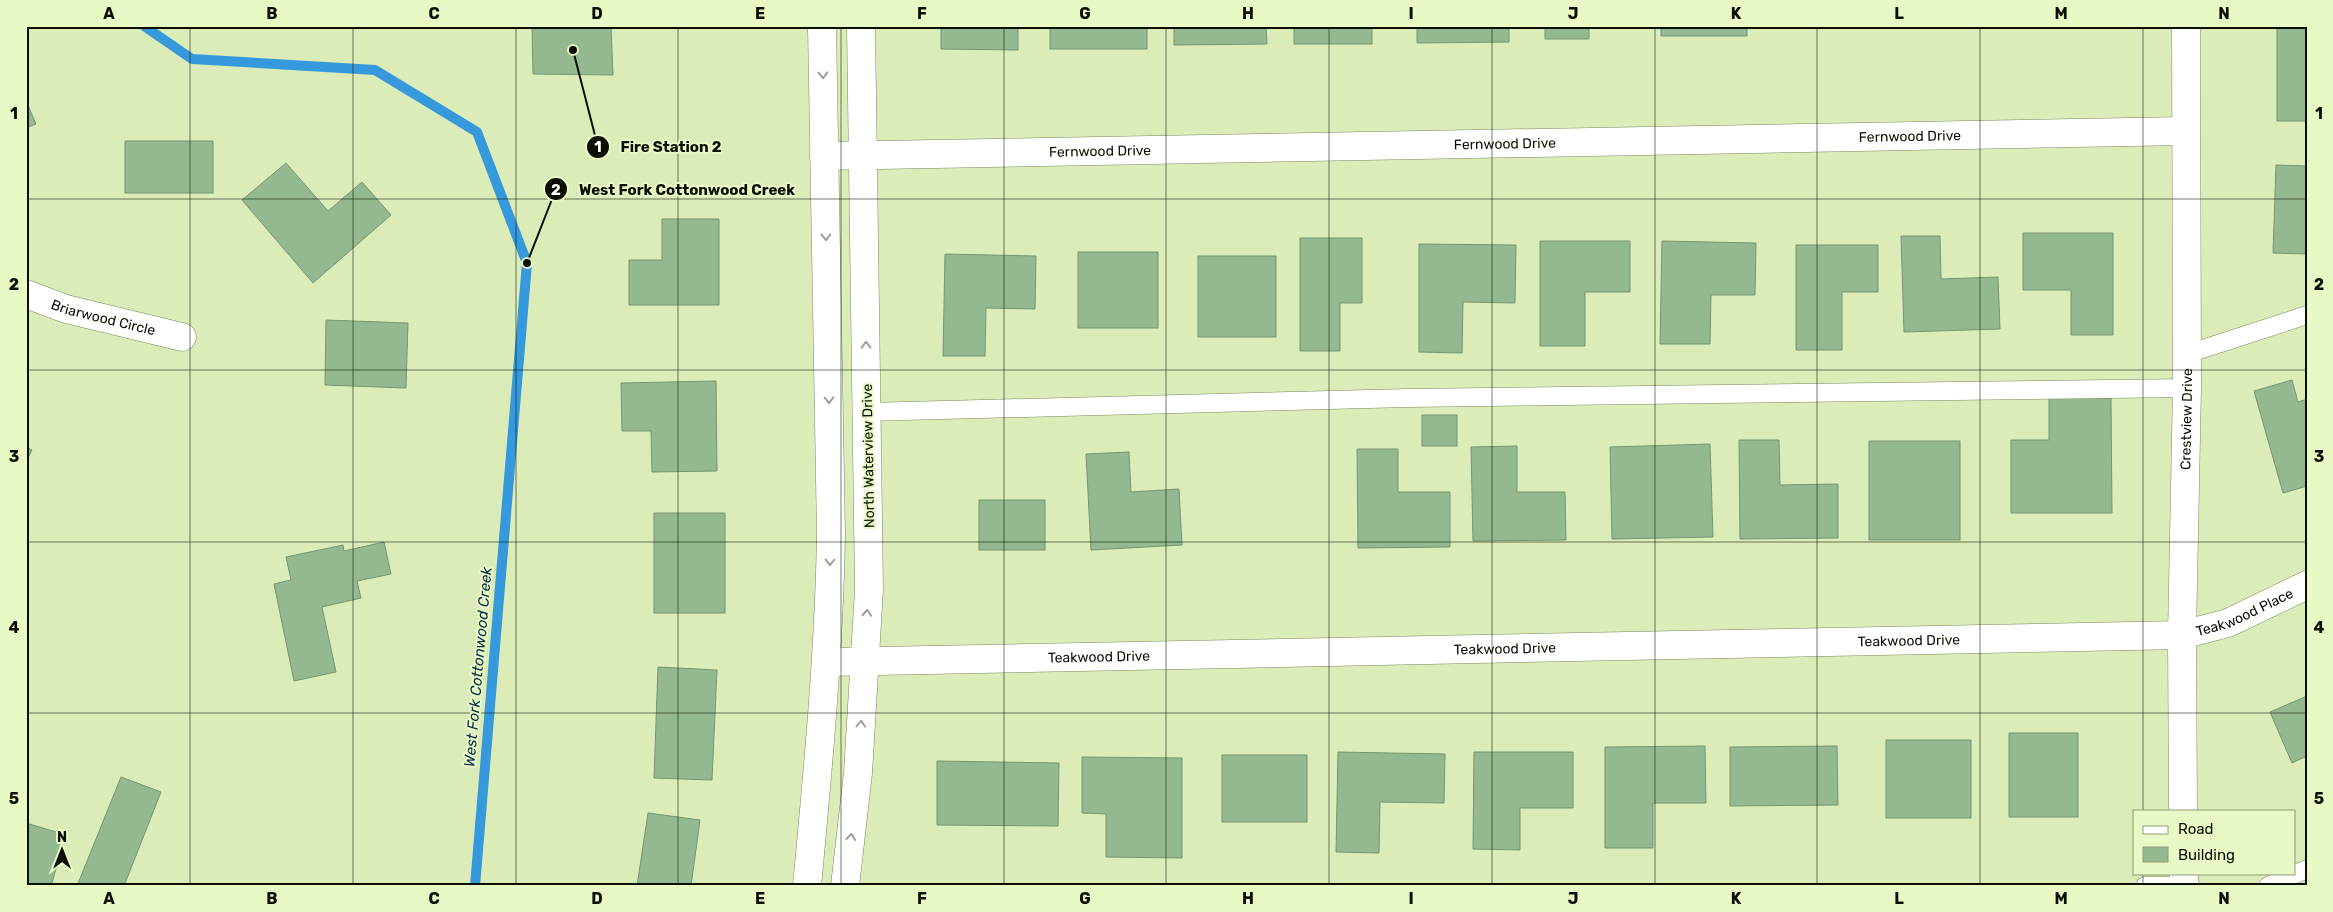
<svg xmlns="http://www.w3.org/2000/svg" width="2333" height="912" font-family="Rubik,sans-serif">
<style>
.lines{fill:none;stroke-linecap:round;stroke-linejoin:round}
.stream{stroke:#3699dc;stroke-width:10}
.building{fill:#94b991;stroke:#739770}
.service-casing{stroke:#7a895a;stroke-width:19}
.minor-casing{stroke:#7a895a;stroke-width:29}
.tertiary-casing{stroke:#7a895a;stroke-width:29}
.service{stroke:#fff;stroke-width:18}
.minor{stroke:#fff;stroke-width:28}
.tertiary{stroke:#fff;stroke-width:28}
.oneway{stroke:#9d9f99}
.grid{fill:none;stroke:#0a0f01;stroke-width:1;stroke-opacity:0.55}
.labels{text-anchor:middle;stroke-width:4;stroke-linejoin:round;paint-order:stroke}
.street-label{font-size:14px;fill:#0a0f01;stroke:#e8f9c6}
.water-label{font-size:15px;font-style:italic;fill:#042e49;stroke:#e8f9c6}
.leader{fill:none;stroke:#0a0f01;stroke-width:2}
.callout-dot{fill:#0a0f01;stroke:#e8f9c6;stroke-width:2}
.mark-label{font-size:15px;text-anchor:middle;font-weight:bold;fill:#fff}
.callout-label{font-size:15px;text-anchor:middle;font-weight:bold;fill:#0a0f01;stroke:#e8f9c6;stroke-width:4;stroke-linejoin:round;paint-order:stroke}
.neatline{fill:none;stroke:#0a0f01;stroke-width:2}
.grid-label{font-size:16px;text-anchor:middle;font-weight:bold;fill:#0a0f01}
</style>
<rect width="100%" height="100%" fill="#dbecb9"/>
<g class="lines">
<!-- stream -->
<polyline class="stream" points="144,26 192,59 375,70 477,132 527,263 475,886"/>
</g>
<!-- building -->
<g class="building">
<polygon points="532,26 611,26 613,75 533,74"/>
<polygon points="941,26 1018,26 1018,50 941,49"/>
<rect x="1050" y="26" width="97" height="23"/>
<polygon points="1174,26 1266,26 1267,44 1174,45"/>
<rect x="1294" y="26" width="78" height="18"/>
<polygon points="1417,26 1509,26 1509,42 1417,43"/>
<rect x="1545" y="26" width="44" height="13"/>
<rect x="1661" y="26" width="86" height="10"/>
<polygon points="1778,26 1829,26 1778,28"/>
<rect x="2034" y="26" width="82" height="1"/>
<rect x="2277" y="26" width="30" height="95"/>
<polygon points="26,101 36,124 26,128"/>
<rect x="125" y="141" width="88" height="52"/>
<polygon points="286,163 328,211 362,182 391,215 313,283 242,200"/>
<polygon points="2276,165 2307,166 2307,254 2273,253"/>
<polygon points="662,219 719,219 719,305 629,305 629,260 662,260"/>
<polygon points="2023,233 2113,233 2113,335 2071,335 2071,290 2023,290"/>
<polygon points="1901,236 1940,236 1941,279 1998,277 2000,329 1904,332"/>
<polygon points="1300,238 1362,238 1362,303 1340,303 1340,351 1300,351"/>
<polygon points="1540,241 1630,241 1630,292 1585,292 1585,346 1540,346"/>
<polygon points="1662,241 1756,243 1755,295 1711,295 1710,344 1660,344"/>
<polygon points="1419,244 1516,245 1515,303 1463,302 1462,353 1419,352"/>
<polygon points="1796,245 1878,245 1878,292 1842,292 1842,350 1796,350"/>
<rect x="1078" y="252" width="80" height="76"/>
<polygon points="945,254 1036,256 1035,309 986,308 985,356 943,356"/>
<rect x="1198" y="256" width="78" height="81"/>
<polygon points="326,320 408,323 406,388 325,385"/>
<polygon points="2292,380 2298,402 2307,399 2307,486 2283,493 2254,391"/>
<polygon points="716,381 717,471 652,472 651,431 622,431 621,383"/>
<polygon points="2049,398 2111,398 2112,513 2011,513 2011,440 2049,440"/>
<rect x="1422" y="415" width="35" height="31"/>
<polygon points="1739,440 1779,440 1780,485 1838,484 1838,538 1740,539"/>
<rect x="1869" y="441" width="91" height="99"/>
<polygon points="1710,444 1713,537 1612,539 1610,447"/>
<polygon points="1517,446 1517,492 1565,492 1566,540 1473,541 1471,447"/>
<polygon points="26,447 32,450 26,462"/>
<polygon points="1357,449 1398,449 1398,492 1450,492 1450,547 1358,548"/>
<polygon points="1129,452 1131,492 1179,489 1182,545 1091,550 1086,454"/>
<rect x="979" y="500" width="66" height="50"/>
<rect x="654" y="513" width="71" height="100"/>
<polygon points="384,542 391,574 357,581 361,598 322,607 336,672 294,681 274,584 291,580 286,557 343,545 344,551"/>
<polygon points="658,667 717,670 712,780 654,778"/>
<polygon points="2307,696 2307,756 2292,763 2270,712"/>
<rect x="2009" y="733" width="69" height="84"/>
<rect x="1886" y="740" width="85" height="78"/>
<polygon points="1705,746 1706,803 1653,803 1653,848 1605,848 1605,747"/>
<polygon points="1837,746 1838,805 1730,806 1730,747"/>
<polygon points="1338,752 1445,754 1444,803 1380,802 1379,853 1336,852"/>
<polygon points="1474,752 1573,752 1573,808 1520,808 1520,850 1473,849"/>
<rect x="1222" y="755" width="85" height="67"/>
<polygon points="1082,757 1182,758 1182,858 1106,857 1106,814 1082,813"/>
<polygon points="937,761 1059,763 1058,826 937,825"/>
<polygon points="121,777 161,792 124,886 77,886"/>
<polygon points="648,813 700,820 691,886 637,886"/>
<polygon points="26,823 66,835 51,886 26,886"/>
</g>
<g class="lines">
<!-- service casing -->
<g class="service-casing">
<g id="service">
<polyline points="2187,354 2307,315"/>
<polyline points="867,412 1408,398 2187,388"/>
<polyline points="2145,886 2191,886"/>
<polyline points="2268,886 2307,869"/>
</g>
</g>
<!-- minor casing -->
<g class="minor-casing">
<g id="minor">
<path id="s1" d="M824,156l1362,-25"/>
<path id="s2" d="M26,294l40,15 116,28"/>
<path id="s3" d="M827,662l1355,-27 46,-12 79,-38"/>
<path id="s4" d="M2183,811l-1,-176 5,-247 -1,-362"/>
<polyline points="2184,873 2184,886"/>
</g>
</g>
<!-- tertiary casing -->
<g class="tertiary-casing">
<g id="tertiary">
<path d="M807,886c11,-117 22,-234 24,-352l-9,-508"/>
<polyline points="845,886 858,773 869,589 861,26"/>
</g>
</g>
<!-- service -->
<use href="#service" class="service"/>
<!-- minor -->
<use href="#minor" class="minor"/>
<!-- tertiary -->
<use href="#tertiary" class="tertiary"/>
</g>
<!-- one-way arrows -->
<defs><path id="oneway-chevron" d="M-2-3.5L2.5 0L-2 3.5" fill="none" stroke-width="1.6" stroke-linecap="round" stroke-linejoin="round" transform="scale(1.25)"/></defs>
<g class="oneway">
<use href="#oneway-chevron" transform="translate(823 75) rotate(89)"/>
<use href="#oneway-chevron" transform="translate(826 237) rotate(89)"/>
<use href="#oneway-chevron" transform="translate(866 345) rotate(-91)"/>
<use href="#oneway-chevron" transform="translate(829 400) rotate(89)"/>
<use href="#oneway-chevron" transform="translate(830 562) rotate(91)"/>
<use href="#oneway-chevron" transform="translate(867 613) rotate(-87)"/>
<use href="#oneway-chevron" transform="translate(861 724) rotate(-86)"/>
<use href="#oneway-chevron" transform="translate(851 837) rotate(-84)"/>
</g>
<!-- grid -->
<path class="grid" d="M190,26v860M353,26v860M516,26v860M678,26v860M841,26v860M1004,26v860M1166,26v860M1329,26v860M1492,26v860M1655,26v860M1817,26v860M1980,26v860M2143,26v785M26,199h2281M26,370h2281M26,542h2281M26,713h2281M2143,873v13"/>
<g class="labels">
<!-- street labels -->
<g class="street-label">
<text dy="5" stroke="none"><textPath href="#s1" startOffset="1086">Fernwood Drive</textPath></text>
<text dy="5" stroke="none"><textPath href="#s1" startOffset="681">Fernwood Drive</textPath></text>
<text dy="5" stroke="none"><textPath href="#s1" startOffset="276">Fernwood Drive</textPath></text>
<text dy="5" stroke="none"><textPath href="#s2" startOffset="81">Briarwood Circle</textPath></text>
<text dy="5" stroke="none"><textPath href="#s4" startOffset="392">Crestview Drive</textPath></text>
<text transform="translate(868 456) rotate(-91)" y="5">North Waterview Drive</text>
<text dy="5" stroke="none"><textPath href="#s3" startOffset="1422">Teakwood Place</textPath></text>
<text dy="5" stroke="none"><textPath href="#s3" startOffset="1082">Teakwood Drive</textPath></text>
<text dy="5" stroke="none"><textPath href="#s3" startOffset="678">Teakwood Drive</textPath></text>
<text dy="5" stroke="none"><textPath href="#s3" startOffset="272">Teakwood Drive</textPath></text>
</g>
<!-- water labels -->
<g class="water-label">
<text transform="translate(478 667) rotate(-85)" y="5">West Fork Cottonwood Creek</text>
</g>
</g>
<!-- callouts -->
<path class="leader" d="M573 50L598 147M527 263L556 189"/>
<g class="callout-dot">
<circle cx="573" cy="50" r="5"/>
<circle cx="527" cy="263" r="5"/>
<circle cx="598" cy="147" r="12"/>
<circle cx="556" cy="189" r="12"/>
</g>
<g class="mark-label">
<text x="598" y="152">1</text>
<text x="556" y="195">2</text>
</g>
<g class="callout-label">
<text x="671" y="152">Fire Station 2</text>
<text x="687" y="195">West Fork Cottonwood Creek</text>
</g>
<!-- border -->
<rect width="2333" height="912" fill="none" stroke="#e8f9c6" stroke-width="55"/>
<!-- legend -->
<rect x="2133" y="810" width="162" height="65" fill="#e8f9c6" stroke="#8f9b77"/>
<rect x="2143" y="826" width="25" height="8" fill="#ffffff" stroke="#8f9b77"/>
<text x="2178" y="834" font-size="15" fill="#0a0f01">Road</text>
<rect x="2143" y="847" width="25" height="15" fill="#94b991" stroke="#8f9b77"/>
<text x="2178" y="860" font-size="15" fill="#0a0f01">Building</text>
<!-- north arrow -->
<g transform="translate(62 850)" stroke="#e8f9c6" stroke-width="4" paint-order="stroke">
<path d="M0-4L9 19L0 12L-9 19Z" fill="#0a0f01"/>
<text y="-8" font-size="14" font-weight="bold" text-anchor="middle" fill="#0a0f01">N</text>
</g>
<rect x="28" y="28" width="2278" height="856" class="neatline"/>
<g class="grid-label">
<text x="109" y="19">A</text>
<text x="272" y="19">B</text>
<text x="434" y="19">C</text>
<text x="597" y="19">D</text>
<text x="760" y="19">E</text>
<text x="922" y="19">F</text>
<text x="1085" y="19">G</text>
<text x="1248" y="19">H</text>
<text x="1411" y="19">I</text>
<text x="1573" y="19">J</text>
<text x="1736" y="19">K</text>
<text x="1899" y="19">L</text>
<text x="2061" y="19">M</text>
<text x="2224" y="19">N</text>
<text x="14" y="119">1</text>
<text x="2319" y="119">1</text>
<text x="14" y="290">2</text>
<text x="2319" y="290">2</text>
<text x="14" y="462">3</text>
<text x="2319" y="462">3</text>
<text x="14" y="633">4</text>
<text x="2319" y="633">4</text>
<text x="14" y="804">5</text>
<text x="2319" y="804">5</text>
<text x="109" y="904">A</text>
<text x="272" y="904">B</text>
<text x="434" y="904">C</text>
<text x="597" y="904">D</text>
<text x="760" y="904">E</text>
<text x="922" y="904">F</text>
<text x="1085" y="904">G</text>
<text x="1248" y="904">H</text>
<text x="1411" y="904">I</text>
<text x="1573" y="904">J</text>
<text x="1736" y="904">K</text>
<text x="1899" y="904">L</text>
<text x="2061" y="904">M</text>
<text x="2224" y="904">N</text>
</g>
</svg>
